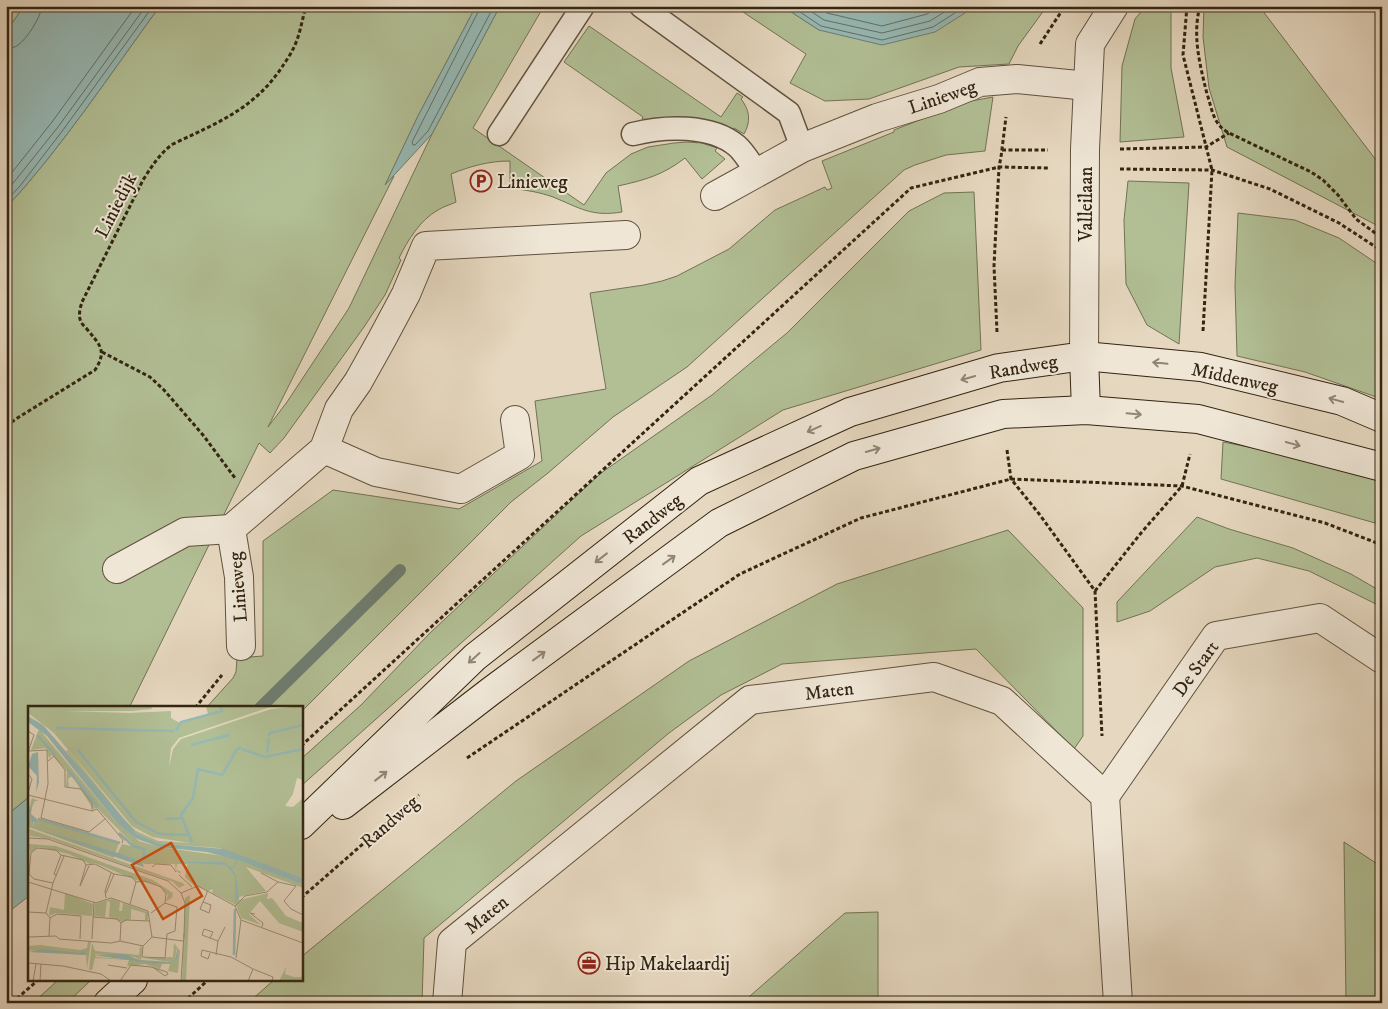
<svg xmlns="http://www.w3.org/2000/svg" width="1388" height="1009" font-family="'IM FELL DW Pica',serif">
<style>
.green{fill:#b2bf95;stroke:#727254}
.water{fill:#96b9b5;stroke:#6e7e74}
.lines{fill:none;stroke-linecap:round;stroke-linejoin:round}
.shore{stroke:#646f64;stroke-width:1}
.stream{stroke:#6e7e74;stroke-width:12}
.lane-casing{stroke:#60523e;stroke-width:25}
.street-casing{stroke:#60523e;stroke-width:30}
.secondary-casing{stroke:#332512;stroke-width:30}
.path{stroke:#332512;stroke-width:3;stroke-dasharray:4 2.5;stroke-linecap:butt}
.lane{stroke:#efe6d6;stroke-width:22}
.street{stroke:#efe6d6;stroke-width:28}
.secondary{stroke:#efe6d6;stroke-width:28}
.oneway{stroke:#918674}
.labels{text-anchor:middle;stroke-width:4;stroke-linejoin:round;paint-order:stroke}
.street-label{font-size:19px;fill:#332512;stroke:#efe6d6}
.poi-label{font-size:19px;fill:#332512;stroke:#efe6d6;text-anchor:start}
.inset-river{fill:none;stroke:#96b9b5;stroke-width:2.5}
.inset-road{fill:none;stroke:#9e907a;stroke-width:1}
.view{fill:#cd510d;fill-opacity:0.15;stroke:#cd510d;stroke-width:2.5}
.inset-edge{fill:none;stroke:#332512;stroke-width:2.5}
</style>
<rect width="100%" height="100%" fill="#e6d8c0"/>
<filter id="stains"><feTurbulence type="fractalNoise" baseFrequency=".004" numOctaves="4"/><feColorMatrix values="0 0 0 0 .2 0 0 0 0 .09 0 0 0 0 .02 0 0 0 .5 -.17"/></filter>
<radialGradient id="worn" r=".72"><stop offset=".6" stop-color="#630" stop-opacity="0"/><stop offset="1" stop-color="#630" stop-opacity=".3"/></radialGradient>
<!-- green -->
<g class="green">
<polygon points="6,6 24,6 6,32"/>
<path d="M160,6h316l-58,110 -32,67 8,-7 -126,251 19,-25 62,-94 83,-174 68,-128h44l-71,122 111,77 22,-32 25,-19 17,-7 26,-4 13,-1 15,1 15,5 -2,3 10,8 -23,20 -17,-21c-22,17 -40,22 -67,28l4,26c-31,5 -42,-4 -69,-15 -14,-5 -28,-7 -43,-9v-27c-21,0 -39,5 -59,13l5,28c-6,3 -12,4 -18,8 -18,10 -30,30 -39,48l2,2 -16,35 -21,32 -80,111 -14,15 -11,-10 -130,265h-100v89l-23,19v-608c57,-62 104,-134 154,-202z"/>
<polygon points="734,6 782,6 819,30 965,13 968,6 1047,6 1018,46 1009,64 959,67 869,99 825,101 790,83 806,54"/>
<polygon points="1146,6 1172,6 1171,13 1171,68 1184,137 1120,142 1122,66 1135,19"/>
<polygon points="1204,6 1259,6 1382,168 1382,228 1227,147 1209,88 1203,37"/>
<path d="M589,26l132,91 16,-24 6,4 -2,2c9,11 10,23 3,35l-10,-6 -2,2 -7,-4 -14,-3 -69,-4 1,-2 -79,-55z"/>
<polygon points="993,97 985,151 946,155 915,165 904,170 687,367 613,417 548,473 511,502 301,712 301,708 206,708 233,678 236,672 237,658 263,656 263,541 333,490 459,509 542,461 535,401 606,389 590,293 644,285 662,281 677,276 729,249 775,210 825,187 827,190 832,188 822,161 894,132 894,130 966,102"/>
<polygon points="1128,181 1189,183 1179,344 1147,325 1126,284 1124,220"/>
<polygon points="974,192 981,350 783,410 581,536 301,786 301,759 361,705 430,633 601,473 712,395 787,333 909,211 944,193"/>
<polygon points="1238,213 1295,220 1339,238 1382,267 1382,399 1305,372 1237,356 1235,285"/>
<polygon points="1223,442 1305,458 1382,482 1382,525 1221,479"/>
<polygon points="1197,517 1229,529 1293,548 1351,574 1382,592 1382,607 1309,571 1257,558 1215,567 1150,611 1117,622 1117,602"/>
<polygon points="1008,530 1083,608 1083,736 1074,749 976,649 782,664 721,695 669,733 424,938 422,1003 248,1003 274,980 301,980 301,957 516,781 689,661 837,584"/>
<polygon points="1344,842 1382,867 1382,1003 1346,1003"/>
<polygon points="878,912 878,1003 742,1003 845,913"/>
<polygon points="58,980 91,980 67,1003 33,1003"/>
</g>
<!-- water -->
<g class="water">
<path d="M24,6h136c-50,68 -97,140 -154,202v-176z"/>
<polygon points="476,6 500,6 432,134 385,185 418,116"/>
<polygon points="782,6 968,6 965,13 935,32 882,45 819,30"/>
<polygon points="29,797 29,896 6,914 6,816"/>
</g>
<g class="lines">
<!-- shore -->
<g class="shore">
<polyline points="480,6 479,10 412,142 413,145 415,145 428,131 494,6"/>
<polyline points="791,6 821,26 882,40 933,27 961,9 963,6"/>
<polyline points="803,6 824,20 882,33 930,21 954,6"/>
<polyline points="816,6 827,13 882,26 927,14 940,6"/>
<path d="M6,48c5,0 8,0 12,-3 9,-6 23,-28 24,-39"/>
<polyline points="6,180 52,122 136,6"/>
<polyline points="6,192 58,127 146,6"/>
<polyline points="6,201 20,186 63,130 153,6"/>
</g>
<!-- stream -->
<polyline class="stream" points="260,708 400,570"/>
<!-- lane casing -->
<g class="lane-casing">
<g id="lane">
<polyline points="641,6 789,113 802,148"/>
<polyline points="499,134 583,6"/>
<path d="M633,134c31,-8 78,-10 104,12 8,7 14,19 21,27"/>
</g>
</g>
<!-- street casing -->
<g class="street-casing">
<g id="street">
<polyline points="715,196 802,148 877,118 939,99 980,82 1017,79 1088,86"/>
<polyline points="1084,356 1085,149 1090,44 1114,6"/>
<polyline points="324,449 376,472 461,489 520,455 515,420"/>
<polyline points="117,569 185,532 231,529"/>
<polyline points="241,646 239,577 231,529 324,449 339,409 358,382 382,339 406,294 426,246 626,235"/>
<polyline points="1105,796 1216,636 1320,618 1382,659"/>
<polyline points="447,1003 452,942 750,700 934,677 1002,701 1105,796 1118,1003"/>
</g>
</g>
<!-- secondary casing -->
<g class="secondary-casing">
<g id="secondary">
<polyline points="1084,356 1086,410"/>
<polyline points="343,805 491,691 719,523 854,456 1003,414 1086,410 1198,419 1382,467"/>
<polyline points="301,825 475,657 699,481 850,412 999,368 1084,356 1201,367 1342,401 1382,418"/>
<polyline points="108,1003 133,980"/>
</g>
</g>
<!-- path -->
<g class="path">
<polyline points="1187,6 1183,55 1212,170 1203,331"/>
<path d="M1200,6c-8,30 0,59 7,88 4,11 5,23 13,32 2,3 6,5 9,7l82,39 12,8 15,15 18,24 26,19"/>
<polyline points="1040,44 1065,6"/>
<polyline points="1120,149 1206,147 1229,133"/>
<polyline points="1002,150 1048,150"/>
<polyline points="1120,169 1212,170 1270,189 1339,223 1382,251"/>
<polyline points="997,332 994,266 999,167 1001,157 1006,117"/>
<polyline points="102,352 150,377 164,390 203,435 235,478"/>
<path d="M6,426l13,-9 76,-47c13,-20 4,-26 -9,-42 -2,-2 -4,-4 -5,-6 -3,-6 -1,-14 1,-20l61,-122c9,-14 17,-27 30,-36 44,-21 81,-35 109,-77 4,-6 9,-13 12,-20 6,-12 8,-27 12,-41"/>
<polyline points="1007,450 1011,479 1040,515 1095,591 1102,736"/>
<polyline points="1095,591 1141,533 1182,486 1190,454"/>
<polyline points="195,708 222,675"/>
<polyline points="301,746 911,188 999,167 1048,168"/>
<polyline points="467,758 740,574 861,518 1011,479 1182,486 1325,523 1382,545"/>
<polyline points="301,898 419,795"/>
<polyline points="12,1003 38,980"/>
<polyline points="183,1003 208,980"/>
</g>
<!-- lane -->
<use href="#lane" class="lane"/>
<!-- street -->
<use href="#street" class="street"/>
<!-- secondary -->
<use href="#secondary" class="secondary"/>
</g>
<!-- one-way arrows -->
<defs><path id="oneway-shaft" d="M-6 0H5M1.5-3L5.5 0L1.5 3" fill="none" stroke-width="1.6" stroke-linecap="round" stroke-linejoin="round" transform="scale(1.25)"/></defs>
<g class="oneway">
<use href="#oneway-shaft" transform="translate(1160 363) rotate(-174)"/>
<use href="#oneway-shaft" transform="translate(968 378) rotate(164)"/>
<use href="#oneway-shaft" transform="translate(1336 400) rotate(-165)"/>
<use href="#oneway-shaft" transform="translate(1134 414) rotate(5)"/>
<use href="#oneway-shaft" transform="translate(814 429) rotate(156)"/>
<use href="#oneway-shaft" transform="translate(1293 444) rotate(15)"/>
<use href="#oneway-shaft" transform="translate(873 450) rotate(-16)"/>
<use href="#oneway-shaft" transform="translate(601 558) rotate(142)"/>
<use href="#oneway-shaft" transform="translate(669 560) rotate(-36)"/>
<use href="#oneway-shaft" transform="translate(539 656) rotate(-36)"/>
<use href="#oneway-shaft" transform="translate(474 658) rotate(138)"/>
<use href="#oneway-shaft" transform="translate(381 776) rotate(-38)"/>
</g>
<!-- icons -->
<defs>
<g id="parking-ring" transform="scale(1.125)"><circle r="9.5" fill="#efe6d6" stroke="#8f2418" stroke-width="1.5"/><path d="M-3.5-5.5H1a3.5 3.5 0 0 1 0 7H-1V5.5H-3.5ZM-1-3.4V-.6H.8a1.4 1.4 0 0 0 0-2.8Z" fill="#8f2418"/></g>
<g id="office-ring" transform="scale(1.125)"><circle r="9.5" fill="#efe6d6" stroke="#8f2418" stroke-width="1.5"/><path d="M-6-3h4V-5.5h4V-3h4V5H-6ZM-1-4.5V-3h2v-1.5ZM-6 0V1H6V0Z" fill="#8f2418"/></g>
</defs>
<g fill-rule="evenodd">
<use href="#parking-ring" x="481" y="181"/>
<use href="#office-ring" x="589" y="963"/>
</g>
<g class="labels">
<!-- street labels -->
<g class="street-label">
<text transform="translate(942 96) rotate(-19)" y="7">Linieweg</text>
<text transform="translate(1085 204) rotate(-90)" y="7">Valleilaan</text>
<text transform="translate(115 205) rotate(-63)" y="7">Liniedijk</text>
<text transform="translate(1023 366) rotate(-10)" y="7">Randweg</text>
<text transform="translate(1235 377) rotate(12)" y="7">Middenweg</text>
<text transform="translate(652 518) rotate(-38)" y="7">Randweg</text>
<text transform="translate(237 587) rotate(-95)" y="7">Linieweg</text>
<text transform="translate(1195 668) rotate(-54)" y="7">De Start</text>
<text transform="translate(829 690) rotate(-7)" y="7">Maten</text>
<text transform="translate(389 821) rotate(-41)" y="7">Randweg</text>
<text transform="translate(486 914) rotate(-39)" y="7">Maten</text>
</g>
<!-- poi labels -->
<g class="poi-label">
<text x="497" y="188">Linieweg</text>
<text x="605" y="970">Hip Makelaardij</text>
</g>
</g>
<!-- overview -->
<g transform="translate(28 706)">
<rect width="275" height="275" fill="#e6d8c0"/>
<path d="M0,0h123l1,3 -21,2h-66l64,2 42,-2v7l9,5 28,-9 -2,-8h67l-94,32 -8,10 -2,19 4,-18 8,-10 90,-30 32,-3v74l-6,-2 -4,16 -8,12 8,1 10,-9v80l-84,-30 -61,-5 -22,-10 -15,-13 -55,-69 2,-1 56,69 12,12 22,10 32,2 -38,-6 -20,-11 -78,-93 -26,-20zM11,23l79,95 21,17 20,6 72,10 72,28v3l-57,-21 20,24 -27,6v3l29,-7 -1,6 5,-1 14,18 17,7v9l-24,-9 -19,-22 -11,13 12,11 -20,-7 -5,-13 -24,-12 1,-4 -5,2 -17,-8 -6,-6 2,-13h-10l-1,6 4,1 1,3 -5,-3 -1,-7h-30l-28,-10 5,-10 9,2 1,-3 -35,-35 -4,1 -21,-33 -4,3 1,9 -3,-2 1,-15 -15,-16 -3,3 -3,-10 -15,2zM4,92l7,3h-4l-6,11 4,16 81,27v3l-85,-31 -1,-15zM6,114h4l81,23 -4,11 -81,-26zM1,123l154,54 2,2 -6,3 -6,-6 -122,-43 -21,-3zM1,138l27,2 97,34 20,13 -1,5 -6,3 2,-6 -10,-10 -22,-5 -41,-17 -5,1 -21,-10 -31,-7 -8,6zM37,187l28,11 -1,12 -36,-3 -7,3 1,-9 14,3zM162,189l-4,86h-4l3,-83zM84,193l8,3 -1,9h3l1,-8 25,9v8h-3v-7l-14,-4v10l-9,3 -13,-5 1,-15 -3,-1 -2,16 -11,-1 1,-12zM60,235h3l-4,28 -1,-14 -58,-5v-4l12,-1 40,5 7,-2zM64,237l3,8 44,4 1,-9 2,2 -1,12 -6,-3 -40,-3 1,3 75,6 6,-3v-13l-2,12 -4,3 -28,-4 30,-1 1,-14 6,8 -2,22 -10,-2 2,-7h-8l-2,5 -15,-5 -18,2 2,-6 -34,-2 -3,12h-3zM258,261l-1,7 9,3h7l2,-6v10h-24z" fill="#b2bf95"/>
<path d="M0,10l15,9 93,108 22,10 66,6 79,29v7l-65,-25 -3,6 -3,3 4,6 3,22 -4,6v-27l-9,-11 -53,-3h49l4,1 6,5 5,-8 -30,-8 -48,-5 -24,-9 -17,-14 -71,-88 -19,-14zM10,46l1,30 -3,11 1,-17 -9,-10 4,-12zM5,95l-2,13 7,6 -5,2 1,6 87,26 21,8 2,5 -111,-39 -4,-16zM150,241l-1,13 -6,3 -16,1 -62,-9 31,-1 16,6 31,2 4,-3zM15,243l36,4 5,-2 2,4 -58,-3z" fill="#96b9b5"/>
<path class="inset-river" d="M28,22l118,3M148,25l5,-9 41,-11 -2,-5M9,29l18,20M241,30l1,-3 33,-8M163,39l38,-10M214,43l23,8 38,-8M50,44l58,72 24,12 29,1M239,47l2,-15M39,63l31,38M10,113l82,24M137,113l16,-1M91,127l14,13 11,3v8M164,136l-11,-27 12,-17 5,-29 24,6 15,-26 4,-1M206,249l1,-46"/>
<path class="inset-road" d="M0,25l6,4 -6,17M1,45l18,-1 1,34 -7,34 48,14 16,-13M20,55l6,-5 11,14v17l16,2 11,14v8l5,-2 26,31 -1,3M0,68l4,5 -4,14M0,89l64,16M0,132l20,1 120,42 13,12 4,10 -1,34M58,159l-6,21 9,-20M124,161l4,-3 15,1 5,7M233,167l17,9M29,169l-3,-1 7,-19M151,169l13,12M0,176l68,21 15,-5 37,13 4,26 31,4M250,176l18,4 -12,15 7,8 12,6M25,177l-19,-4 -5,-5 2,-21 6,-5 19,2 5,5 22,5 3,5 9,-1 19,10 18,3 4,5 9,-1 16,6 5,7 -1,9 -14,10M78,187l8,-19M153,187l17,-7 37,20 6,14M78,192l-1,-7 6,-18M175,196l8,3 -2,8 -9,-4 3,-7 4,-9v-2M102,198l6,-22M207,200l10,-10 22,-4 11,-10M0,206l18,1 4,5 7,-4 24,2 -1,23M18,207l7,-30 11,-27M227,208l-5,-1 13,10 -1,4M65,211l24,2 4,4 5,-3 24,1M21,230l1,-18M0,231l28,-1 3,3 52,4 9,-2 23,5 9,-9M182,232l3,-6 -9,-3 -2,6 16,6 -2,14M64,233l2,-37M92,235l1,-18M190,235l7,-14M115,240l-1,11 23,1 2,-24 8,-3 2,-24 -12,-4M182,247l-2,6 -7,-3 1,-6 29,7 22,12 -5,12M208,252l5,-38 62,23M0,257l35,3 38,8 10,7M80,259l19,3M225,263l20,8 -1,4M5,275l3,-17M12,275l1,-17M92,275l11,-16 20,2 16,5 1,2 -3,2 -11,-8M153,275l3,-47"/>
<path class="view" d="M143,137l31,53 -39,23 -31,-54z"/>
<rect width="275" height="275" class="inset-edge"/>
</g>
<!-- margin -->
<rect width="1388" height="1009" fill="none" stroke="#e6d8c0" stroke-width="25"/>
<rect x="8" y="8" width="1373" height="994" fill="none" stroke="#332512" stroke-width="2.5"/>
<rect x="12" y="12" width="1363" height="984" fill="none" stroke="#332512"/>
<rect width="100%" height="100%" filter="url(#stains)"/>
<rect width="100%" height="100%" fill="url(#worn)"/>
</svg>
